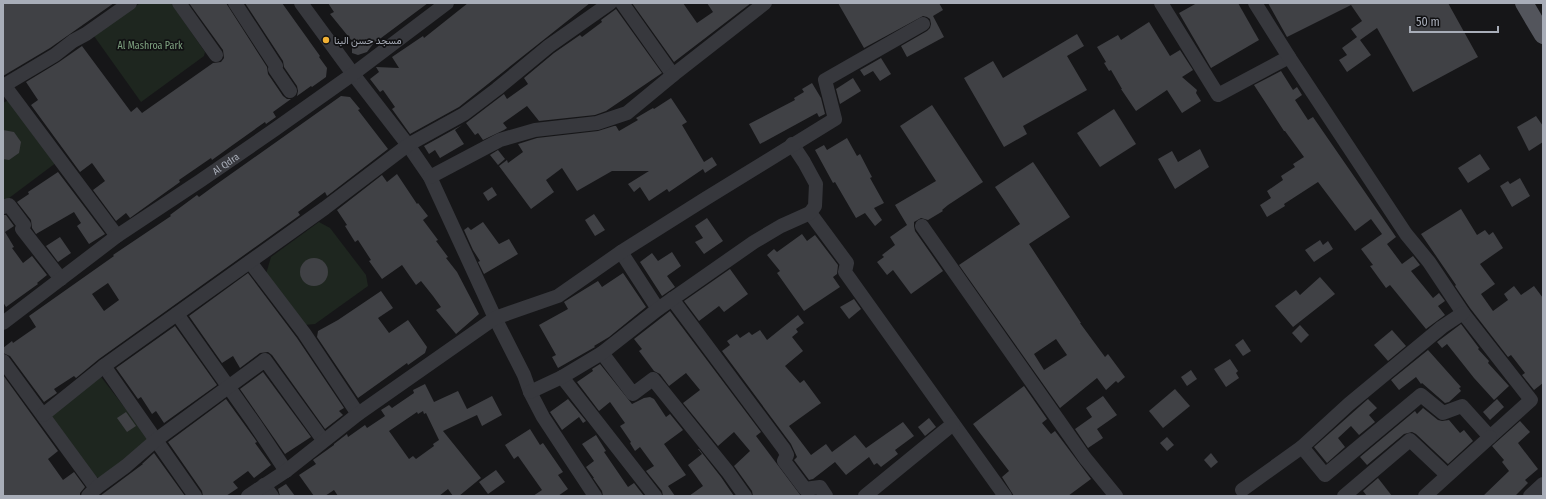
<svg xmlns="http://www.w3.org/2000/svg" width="1546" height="499" font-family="'Fira Sans Condensed',Vazirmatn,sans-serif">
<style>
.green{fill:#1e261f}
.building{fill:#404145;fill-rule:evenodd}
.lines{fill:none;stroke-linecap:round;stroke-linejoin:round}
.minor{stroke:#37383d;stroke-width:14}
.major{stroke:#53555c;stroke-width:18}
.poi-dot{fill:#f2b134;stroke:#111113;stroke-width:1.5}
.labels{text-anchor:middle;stroke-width:3.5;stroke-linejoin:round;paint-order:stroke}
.poi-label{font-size:10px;fill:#a8adb8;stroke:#111113;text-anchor:start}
.park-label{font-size:10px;fill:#7fa381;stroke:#111113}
.street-label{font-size:10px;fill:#a8adb8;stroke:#111113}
</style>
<rect width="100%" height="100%" fill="#161618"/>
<!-- green -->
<g class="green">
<polygon points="140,3 171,3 205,52 204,56 141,102 94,36"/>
<polygon points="11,99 57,162 5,201 3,198 3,103"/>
<polygon points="319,222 330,228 366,275 368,286 315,324 304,325 266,274 271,257"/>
<polygon points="101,377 150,440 101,478 93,477 49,415"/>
</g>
<!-- building -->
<g class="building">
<polygon points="3,3 114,3 50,48 3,76"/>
<polygon points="189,3 226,3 267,67 268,74 283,96 287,99 291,99 273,112 276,117 266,124 265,122 230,147 212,160 211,158 179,180 180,182 166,192 130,218 126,213 116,221 93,190 105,181 92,163 80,172 31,105 38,100 26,82 59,62 82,46 131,112 137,107 142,113 213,63 221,62 224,58 223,50"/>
<polygon points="245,3 282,3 320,56 319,57 327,68 326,77 312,87 311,86 297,96 298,91 297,86 284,67 283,61"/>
<polygon points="328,3 428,3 373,44 367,52 358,55 352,53 352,41 330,14 334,12"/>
<polygon points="468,3 590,3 459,107 410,134 392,109 395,107 383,90 380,92 370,79 379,72 376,67 399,68 392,57 423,36 424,38"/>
<polygon points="632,3 683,3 697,23 713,12 707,3 751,3 674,62"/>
<polygon points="838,3 939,3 943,10 933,16 944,37 907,57 901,46 927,31 930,28 931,24 930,19 927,17 923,16 864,48"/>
<polygon points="1197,3 1238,3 1259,40 1211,68 1179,13"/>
<polygon points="1268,3 1448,3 1478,57 1413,92 1377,28 1360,40 1371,55 1347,72 1339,60 1347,55 1342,48 1357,37 1351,29 1362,21 1351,5 1287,37"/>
<polygon points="616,9 662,73 606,111 595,115 539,121 527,106 503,123 507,128 504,130 483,140 478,133 475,135 466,123 504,94 507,99 528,84 524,78 554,53 580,35 582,37 602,22 601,20"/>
<polygon points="1149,22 1170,56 1180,50 1193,70 1182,77 1197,90 1196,93 1201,101 1182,113 1167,90 1136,111 1121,89 1122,89 1111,70 1109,71 1104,63 1106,62 1097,47 1118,35 1121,40"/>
<polygon points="1077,34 1084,46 1067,56 1087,90 1023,126 1027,134 1004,147 964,78 993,61 1003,78"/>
<polygon points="881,58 891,74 880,81 873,71 864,76 860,70"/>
<polygon points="1281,71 1293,90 1297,87 1302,95 1295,100 1308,120 1313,117 1396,237 1387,244 1402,264 1413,256 1420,265 1411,271 1433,298 1439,293 1445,301 1438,306 1445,315 1426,329 1390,285 1386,288 1370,266 1373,265 1361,249 1382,234 1371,219 1355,231 1318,182 1284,204 1285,206 1267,217 1260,205 1271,198 1267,191 1283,180 1281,176 1295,167 1293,164 1304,157 1285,131 1284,131 1254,85"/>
<polygon points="853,78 861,91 840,104 836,89"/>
<polygon points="812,83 821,98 825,114 819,117 817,113 760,144 749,124 795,100 794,98 804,92 802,89"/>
<path d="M341,96l9,1 10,12 -2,1 30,39 -61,47 -2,-4 -27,20 2,3 -201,144 -23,19 -2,-2 -20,13 3,4 -13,9 -34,-46 -7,-3v-5l9,-7 1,2 23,-16 -7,-11 85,-60 -1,-1 58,-39 -1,-1 27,-20 2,2 15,-11zM108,283l11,17 -15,11 -12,-17z"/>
<polygon points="671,98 687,122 682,125 704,162 712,157 717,165 705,173 703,169 669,192 667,189 649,201 640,187 634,192 628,184 649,171 612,171 577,191 562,168 546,180 554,192 531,209 499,166 507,160 508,163 523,152 518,144 537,138 598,131 614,126 616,126 619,131 638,120 636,118 653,108 654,109"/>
<polygon points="932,105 983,182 948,205 942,210 943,211 928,220 921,218 914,222 914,226 915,231 943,271 911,294 893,270 887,275 877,262 884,257 882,255 895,245 890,237 907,225 895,205 936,181 900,126"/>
<polygon points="1114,109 1136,144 1100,167 1077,133"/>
<polygon points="1536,116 1543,126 1543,142 1529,151 1517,127"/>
<polygon points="462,125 455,130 464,144 440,158 435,150 429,154 424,146"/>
<polygon points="3,130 14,132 21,142 19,153 9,160 3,159"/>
<polygon points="847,138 857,156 860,154 872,177 870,178 884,203 874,208 882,220 875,226 865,213 856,218 835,182 833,183 815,150 824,145 827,150"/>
<polygon points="1200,149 1209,167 1175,189 1158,159 1172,151 1178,162"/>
<polygon points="498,150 505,159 498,165 490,155"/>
<polygon points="1480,154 1490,169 1468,183 1458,168"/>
<path d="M1033,162l37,55 -41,27 52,79h-1l25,34 3,-3 17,23 -7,6 -2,-2 -10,9 -9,-12 -37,30 -101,-143 61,-41 -25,-37zM1056,339l11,16 -23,15 -10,-16z"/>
<polygon points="58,172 105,234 89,244 77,226 81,223 74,212 36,234 32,228 31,220 17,202 29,194 28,192"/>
<polygon points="397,174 417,204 418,203 428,216 423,220 438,240 436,241 448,257 446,258 457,272 479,314 456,334 436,310 441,307 433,296 421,281 416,285 402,265 382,279 369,261 371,260 358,240 355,242 345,226 347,225 337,210 382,175 387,182"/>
<polygon points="1520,178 1530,196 1512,207 1500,186 1508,181 1510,184"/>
<polygon points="492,187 497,195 488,201 483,193"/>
<polygon points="1461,209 1477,235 1485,230 1489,235 1493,232 1503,248 1480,264 1495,284 1481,294 1493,311 1508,300 1504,294 1514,286 1521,295 1534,286 1543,298 1543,383 1534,390 1522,375 1525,373 1511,355 1508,357 1470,308 1455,286 1456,285 1421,234"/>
<polygon points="594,214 605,230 595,236 585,220"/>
<polygon points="3,215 6,215 14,226 5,232 14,247 12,248 23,263 32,256 47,275 37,283 38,284 6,307 3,302"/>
<polygon points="707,218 723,241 704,254 695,242 703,238 695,226"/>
<polygon points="483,222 499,244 509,239 518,254 484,274 478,262 480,261 473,250 464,230 468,227 471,230"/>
<polygon points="802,234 807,241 815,235 838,265 837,274 833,277 840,287 804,311 777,273 780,271 767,255 774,249 777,252"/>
<polygon points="60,237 71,253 58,262 46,246"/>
<polygon points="1320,240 1323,245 1328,241 1333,249 1314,262 1305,250"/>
<polygon points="672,252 681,266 667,276 675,287 662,296 640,262 652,253 658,261"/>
<circle cx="314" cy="272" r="14"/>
<polygon points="730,269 748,294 724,312 719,306 699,321 684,301"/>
<polygon points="248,273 297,338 344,408 339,411 343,415 325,429 272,355 268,352 260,353 240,368 233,356 222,363 189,316"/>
<polygon points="623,273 646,307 609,337 594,346 595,347 558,368 552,357 556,355 539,325 568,309 564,302 572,297 598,281 602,287"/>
<polygon points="1320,277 1335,294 1293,327 1275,306 1296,290 1300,295"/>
<polygon points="381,291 393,308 378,318 389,333 408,320 427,347 425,353 408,365 407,363 358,398 317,337 318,331 338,320"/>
<polygon points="854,299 861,309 849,319 840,307"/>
<polygon points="670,311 761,432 756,436 801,496 753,496 752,491 734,466 750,451 734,432 718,446 683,403 700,390 686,373 669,386 660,374 654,371 639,351 642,349 634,339"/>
<polygon points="798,315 804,323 796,329 798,332 792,337 803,351 785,366 800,383 804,380 821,403 789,426 811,455 826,444 832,452 855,435 866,448 903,422 914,436 895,450 898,454 881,467 877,463 874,465 869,457 846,475 835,462 813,479 809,480 794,460 797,457 791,444 722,351 730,345 727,341 737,334 740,338 749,332 752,335 760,330 767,340"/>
<polygon points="1461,324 1479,348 1478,349 1489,361 1488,363 1509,386 1494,400 1474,378 1447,344 1442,348 1437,342"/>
<polygon points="1300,325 1309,335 1301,343 1292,333"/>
<polygon points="175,326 217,385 164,423 156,411 152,414 141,397 138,399 116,368"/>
<polygon points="1392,330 1406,346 1388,361 1374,345"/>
<polygon points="1243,339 1251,351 1243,356 1235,345"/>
<polygon points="1428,350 1461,387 1459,388 1461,391 1449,402 1445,403 1422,383 1421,384 1416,377 1399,390 1391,380"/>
<polygon points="1230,359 1238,371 1236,373 1239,378 1226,387 1214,369"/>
<polygon points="600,364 632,404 644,398 650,397 654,399 666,417 670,414 683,430 664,444 686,475 668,486 675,496 663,496 662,491 646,471 654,466 640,447 635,451 630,443 631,442 620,426 625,423 610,402 599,411 577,382 593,371 592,369"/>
<polygon points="1191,370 1197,379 1187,386 1181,377"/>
<polygon points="263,372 311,437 285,454 240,389"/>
<polygon points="3,375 58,451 48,459 63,480 74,472 85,487 80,493 80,496 3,496"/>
<path d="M425,384l9,18 24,-11 9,18 25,-13 10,19 -20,11 -5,-11 -34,16 38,47 -22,18h-6l-5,-7 -9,7h-101l-4,-6 -9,6h-11l-15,-21 17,-11 -3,-4 21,-15v-1l13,-10 1,3 17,-12 2,3 18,-12 -4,-6 8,-5 3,3 22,-15 -1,-3zM423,411l1,3 2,-1 13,27 -6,4 1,2 -18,13 -3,-3 -4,3 -20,-28 28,-19 1,2z"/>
<polygon points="1024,386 1047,419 1042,423 1051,434 1055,431 1091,479 1068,496 1014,496 1002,477 1009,471 973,424"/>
<polygon points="1175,389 1190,406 1163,428 1149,411"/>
<polygon points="1103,396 1117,415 1097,429 1103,438 1088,448 1075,429 1092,417 1086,408"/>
<polygon points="226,399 257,442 255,443 271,465 254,478 248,471 233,482 238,488 226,496 203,496 202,491 168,442"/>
<polygon points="568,399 586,421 583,423 579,417 562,430 550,412"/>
<polygon points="1368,399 1377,408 1369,415 1375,422 1359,435 1351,426 1338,438 1345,447 1327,463 1314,447"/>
<polygon points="1497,399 1504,407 1490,420 1483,412"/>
<polygon points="1423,408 1438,420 1442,421 1449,420 1460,433 1464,430 1473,441 1448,464 1416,434 1412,432 1404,434 1367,465 1360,457 1415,411 1417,414"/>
<polygon points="126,412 136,426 127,432 117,418"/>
<polygon points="929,418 936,427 925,436 918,427"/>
<polygon points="1520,421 1530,432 1518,443 1538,469 1525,480 1528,483 1515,496 1483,496 1509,471 1502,462 1504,460 1492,446"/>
<polygon points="530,429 540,445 543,443 563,472 558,475 568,489 558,496 533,496 542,490 518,456 514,459 505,445"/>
<polygon points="596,435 606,451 604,452 628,487 634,483 644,496 603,496 602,491 593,478 594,478 586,467 594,461 582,444"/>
<polygon points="1167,437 1174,445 1167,451 1160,443"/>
<polygon points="698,449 699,449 721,477 734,496 689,496 703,486 688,465 702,454"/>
<polygon points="154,453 185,496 100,496 143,464 142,464"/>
<polygon points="1211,453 1218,462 1211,468 1204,460"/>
<polygon points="496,470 505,482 488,494 479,482"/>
<polygon points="1378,478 1392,496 1367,496 1363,491"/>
<polygon points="286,484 295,496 280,496 278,489"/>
</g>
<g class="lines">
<!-- minor -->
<g class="minor">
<polyline points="179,3 216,55"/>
<polyline points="235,3 276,66 275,69 290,91"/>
<polyline points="301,3 353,74 408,145 430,177 495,318 524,375 530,392 543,417 595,496"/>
<polyline points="622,3 673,75"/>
<polyline points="1161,3 1218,95 1289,57"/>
<polyline points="1255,3 1289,57 1406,234 1429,262 1463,313 1531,400 1490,437 1462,406 1443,413 1421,395 1325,475 1302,447"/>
<polyline points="4,85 117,236"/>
<polyline points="3,86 55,55 73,41 86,34 130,3"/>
<polyline points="430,177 500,140 535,130 597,123 627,113 673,75 765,3"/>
<polyline points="3,207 9,205 24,225 22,229 61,279"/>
<polyline points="810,213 847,263 845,272 1005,496"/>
<polyline points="922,226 1085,458 1116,496"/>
<polyline points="621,252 658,309"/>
<polyline points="250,262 304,333 358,414"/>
<polyline points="672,299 784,449 787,455 784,461 805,489 820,487 826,496"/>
<polyline points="177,314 254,423 286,471"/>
<path id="s1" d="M3,323l114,-87 83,-55 74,-51 79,-56 94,-71"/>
<polyline points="602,353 633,394 653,379 728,472 745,496"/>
<polyline points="3,361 96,488 88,496"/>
<polyline points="104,366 195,496"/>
<polyline points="562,377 655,496"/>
<polyline points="530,392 562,377 602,353 658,309 754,242 781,226 810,213 815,206 816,184 804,162 792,144"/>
<polyline points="43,415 104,366 325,208 408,145 464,114 497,89 549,46 610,3"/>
<polyline points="264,485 272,496"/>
<polyline points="96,488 126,466 156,440 265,360 323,440"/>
<polyline points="1242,490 1302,447 1349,404 1442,327 1463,313"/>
<polyline points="248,496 286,471 358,414 495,318 558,296 621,252 705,199 835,119 825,80 923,24"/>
<polyline points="865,496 953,424"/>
<polyline points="1344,496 1410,440 1447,475"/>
<polyline points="1425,496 1490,437"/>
<polyline points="1530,496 1543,484"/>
</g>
<!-- major -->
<polyline class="major" points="1524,3 1543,35"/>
</g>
<!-- markers -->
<circle class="poi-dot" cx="326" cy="40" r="4"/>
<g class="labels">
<!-- poi labels -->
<g class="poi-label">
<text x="334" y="44">مسجد حسن البنا</text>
</g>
<!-- park labels -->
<g class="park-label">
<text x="150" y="49">Al Mashroa Park</text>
</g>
<!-- street labels -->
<g class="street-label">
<text dy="4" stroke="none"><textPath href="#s1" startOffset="274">Al Qdra</textPath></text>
</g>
</g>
<!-- border -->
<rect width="1546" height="499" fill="none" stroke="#a8adb8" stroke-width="8"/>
<!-- scale -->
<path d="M1410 26v6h88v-6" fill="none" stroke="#a8adb8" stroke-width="2"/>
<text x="1416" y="26" font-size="12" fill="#a8adb8" stroke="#111113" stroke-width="3" paint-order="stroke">50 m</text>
</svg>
